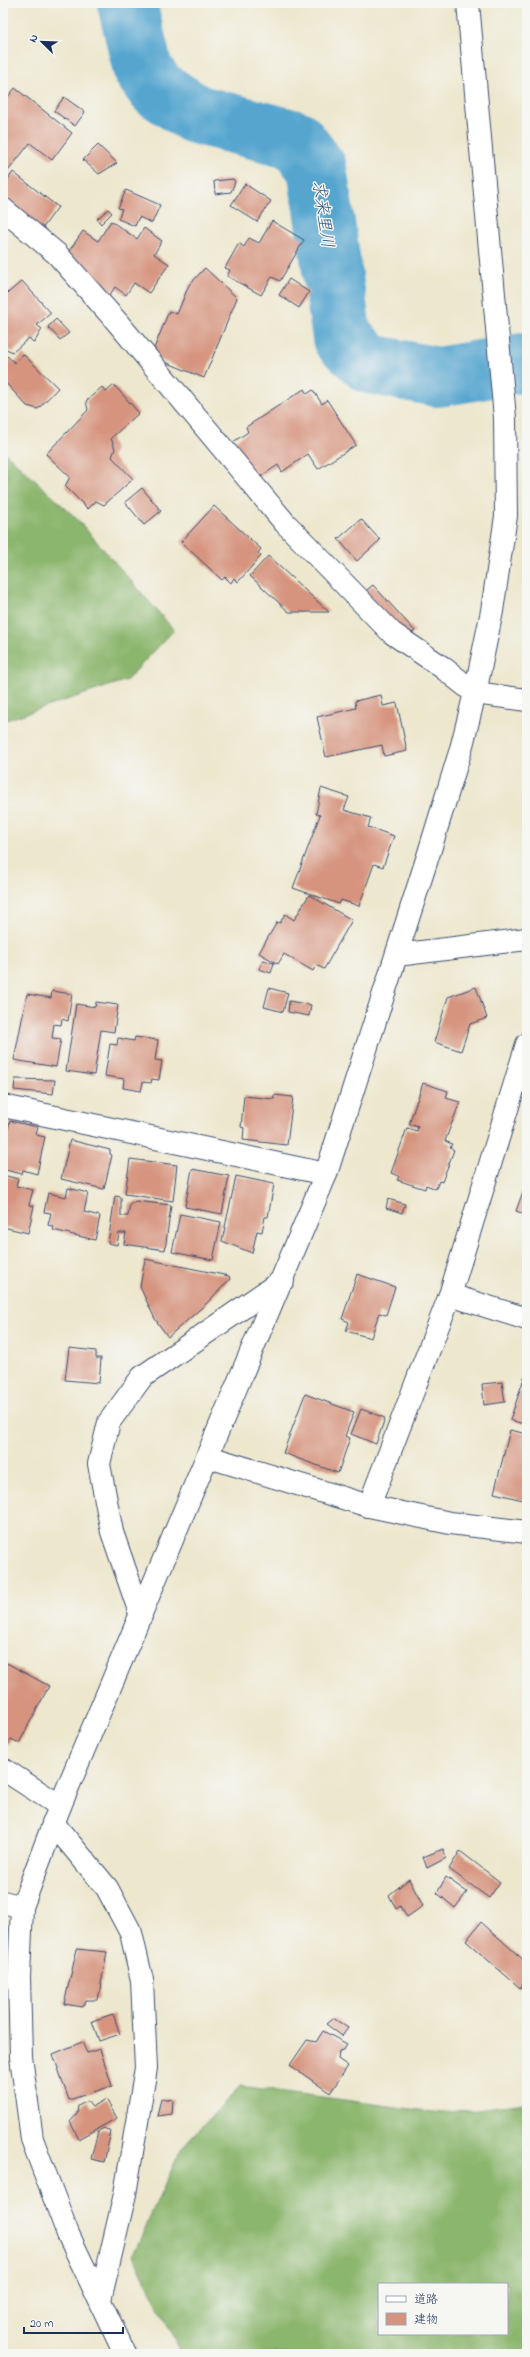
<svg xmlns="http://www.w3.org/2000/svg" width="530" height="2357" font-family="'Indie Flower','Klee One',sans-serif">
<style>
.forest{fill:#8bb66d;stroke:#537266;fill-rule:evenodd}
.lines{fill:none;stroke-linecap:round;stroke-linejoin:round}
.river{stroke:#55a5cf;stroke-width:60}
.building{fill:#d6947f}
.minor-casing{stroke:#3a4b6f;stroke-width:24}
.minor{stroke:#fff;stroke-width:22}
.labels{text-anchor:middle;stroke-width:3;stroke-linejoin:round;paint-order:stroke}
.water-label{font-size:17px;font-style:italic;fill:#2f5886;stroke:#f6f6f2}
</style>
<rect width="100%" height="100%" fill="#f6f6f2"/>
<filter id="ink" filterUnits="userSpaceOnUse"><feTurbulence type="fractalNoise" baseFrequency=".025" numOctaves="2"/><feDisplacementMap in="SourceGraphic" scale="8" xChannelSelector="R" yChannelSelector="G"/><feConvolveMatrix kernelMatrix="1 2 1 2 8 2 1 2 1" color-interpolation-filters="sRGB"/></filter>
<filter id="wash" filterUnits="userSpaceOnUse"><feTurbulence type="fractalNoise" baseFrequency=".012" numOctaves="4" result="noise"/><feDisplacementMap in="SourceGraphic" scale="16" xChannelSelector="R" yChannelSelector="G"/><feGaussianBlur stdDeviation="0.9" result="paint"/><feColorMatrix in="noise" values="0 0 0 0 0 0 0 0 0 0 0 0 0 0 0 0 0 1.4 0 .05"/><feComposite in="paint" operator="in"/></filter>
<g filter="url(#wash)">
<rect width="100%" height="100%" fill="#ede7cd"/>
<!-- forest -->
<g class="forest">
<polygon points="3,451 76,518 174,630 127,680 3,721"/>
<path d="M240,2086l201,27 86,-10v251h-345l-49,-99 48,-106zM379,2284h128v50h-128z"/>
</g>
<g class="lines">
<!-- river -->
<polyline class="river" points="127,3 143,70 156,88 195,114 296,140 317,168 342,338 370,364 438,377 527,362"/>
</g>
<g id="blocks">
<!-- building -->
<g class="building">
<polygon points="15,88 72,133 52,160 30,143 5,175 3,174 3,103"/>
<polygon points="64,97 85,112 75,126 54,111"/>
<polygon points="98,145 117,163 99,174 83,160"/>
<polygon points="13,172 58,207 39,233 3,205 3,186"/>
<polygon points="233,179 235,182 231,192 215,194 214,181"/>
<polygon points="245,184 271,201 257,222 231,205"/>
<polygon points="126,190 160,205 152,223 139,217 135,226 118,219 122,209 118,208"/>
<polygon points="108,209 112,213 101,224 97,219"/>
<polygon points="111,221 137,239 144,228 162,241 154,254 169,264 149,293 134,283 126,295 115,287 109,296 67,254 83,231 98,241"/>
<polygon points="272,221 304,240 280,281 272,277 261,295 227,276 230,270 225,268 239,243 244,247 249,238 259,243"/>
<polygon points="205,268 237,298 204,378 151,356 169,311 177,314 189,285"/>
<polygon points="289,279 309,292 299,308 279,295"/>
<polygon points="22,281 51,313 37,325 42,329 34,343 29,338 13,352 6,349 3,352 3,288 8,293"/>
<polygon points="56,319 69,333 60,340 48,327"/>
<polygon points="23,354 58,388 38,409 27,406 3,380 3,360 7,356 15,363"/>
<polygon points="114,385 139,413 111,438 115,449 112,457 133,479 104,505 96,501 88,509 65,486 70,477 46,454 88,410 86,401 102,387 106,392"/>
<polygon points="304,389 307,394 313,390 322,404 327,400 356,445 318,469 308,454 282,472 278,465 254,481 230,444 248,432 246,427"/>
<polygon points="142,488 161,511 144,525 125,502"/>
<polygon points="214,506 261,549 258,553 261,556 238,582 234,578 231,583 225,577 222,580 181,542"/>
<polygon points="361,519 380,540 357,561 338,539"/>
<polygon points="268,556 329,612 289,612 250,576"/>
<polygon points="373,585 415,631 405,639 363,593"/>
<polygon points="381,695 383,706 397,703 407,751 384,756 382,745 326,757 317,717 356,708 355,701"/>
<polygon points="321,788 349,797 344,810 371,818 368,827 394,836 383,867 374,864 359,906 341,900 339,904 293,888 320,815 316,814"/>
<polygon points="309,895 352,920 324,969 316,965 313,971 284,954 278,964 259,953 277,922 280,923 285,914 294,920"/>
<polygon points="263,960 274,963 271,973 259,969"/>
<polygon points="476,987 487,1018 470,1024 461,1051 434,1042 448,997"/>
<polygon points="269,988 288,993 283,1012 264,1007"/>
<polygon points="52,991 72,994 68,1021 62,1019 61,1025 54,1024 52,1038 61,1039 56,1067 14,1060 27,994 51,998"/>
<polygon points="289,1001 311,1005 309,1016 288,1012"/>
<polygon points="96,1002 118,1005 114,1032 101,1030 94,1075 66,1071 76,1004 95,1007"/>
<polygon points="135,1037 158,1040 155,1060 162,1061 159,1080 152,1079 151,1083 143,1082 141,1091 123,1088 124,1079 105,1076 110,1044 117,1045 118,1038 134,1041"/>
<polygon points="15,1079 55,1080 53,1094 14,1090"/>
<polygon points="423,1083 448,1091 446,1098 460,1102 445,1141 452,1144 450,1148 454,1150 442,1182 439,1181 436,1189 426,1185 425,1189 397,1180 399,1176 391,1173 407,1128 417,1131 418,1127 409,1124"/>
<polygon points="274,1095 293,1097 287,1145 243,1140 244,1128 241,1127 244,1096 274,1099"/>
<polygon points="10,1121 38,1127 36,1135 45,1137 37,1174 23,1170 22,1174 5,1170 6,1168 3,1167 3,1127 8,1129"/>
<polygon points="70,1140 110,1150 110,1154 112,1155 104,1189 61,1179"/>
<polygon points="130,1159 177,1165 173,1201 125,1194"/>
<polygon points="192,1169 229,1176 222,1214 185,1207"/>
<polygon points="3,1175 18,1179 16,1186 33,1190 29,1205 34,1206 28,1233 3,1227"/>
<polygon points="236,1176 274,1184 268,1217 265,1217 262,1232 257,1231 252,1253 222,1241"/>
<polygon points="527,1180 527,1215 516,1211"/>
<polygon points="68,1188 88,1193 84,1212 100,1216 95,1240 53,1230 54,1227 48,1225 51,1213 44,1212 48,1193 66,1197"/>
<polygon points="115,1196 121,1197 121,1216 128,1216 130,1203 134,1203 135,1201 171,1205 165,1250 124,1244 126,1233 119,1233 117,1245 108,1243"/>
<polygon points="388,1199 405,1204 402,1213 386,1208"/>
<polygon points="180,1214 221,1222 213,1260 172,1252"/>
<polygon points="145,1259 229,1276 230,1279 206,1304 168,1337 155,1319 140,1287"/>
<polygon points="357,1274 395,1287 386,1315 379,1313 371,1338 346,1331 349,1322 342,1319"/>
<polygon points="69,1348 96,1351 96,1358 101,1358 99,1383 65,1380"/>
<polygon points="527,1369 527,1425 510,1420"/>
<polygon points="502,1382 505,1402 484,1405 482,1384"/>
<polygon points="305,1394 354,1412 345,1436 350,1438 338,1473 283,1453"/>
<polygon points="361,1409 385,1418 376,1444 351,1434"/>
<polygon points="510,1430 527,1434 527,1501 494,1493"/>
<polygon points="3,1661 49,1686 19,1743 11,1739 8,1744 3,1741"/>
<polygon points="443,1849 446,1858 427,1868 423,1857"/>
<polygon points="460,1851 500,1882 489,1898 449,1869"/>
<polygon points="446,1877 467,1892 455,1908 437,1893"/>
<polygon points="409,1879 423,1906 407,1917 400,1906 396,1909 389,1895"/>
<polygon points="481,1922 527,1963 527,1978 520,1988 466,1941"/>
<polygon points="77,1949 107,1952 98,2000 85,2000 83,2007 64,2004"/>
<polygon points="113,2014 120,2034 99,2041 92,2021"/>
<polygon points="333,2018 348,2028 342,2036 326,2024"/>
<polygon points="323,2031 347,2044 344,2050 339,2051 338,2059 348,2066 330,2093 290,2065 307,2040 316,2042"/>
<polygon points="82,2042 87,2053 100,2049 112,2086 69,2100 53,2054"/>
<polygon points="161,2098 173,2100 172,2114 157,2116"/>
<polygon points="106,2099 117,2118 79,2139 70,2122 77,2114 78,2106 87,2101 92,2107"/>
<polygon points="104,2128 111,2132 104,2162 91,2159 98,2131"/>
</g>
</g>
</g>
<g filter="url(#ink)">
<use href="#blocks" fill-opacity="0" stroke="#3a4b6f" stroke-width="1"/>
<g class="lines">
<!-- minor casing -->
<g class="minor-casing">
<g id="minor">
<polyline points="3,209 57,254 118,323 285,523 392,633 442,667 475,693 527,700"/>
<polyline points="397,955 527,939"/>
<polyline points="3,1106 326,1174"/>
<polyline points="450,1295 527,1319"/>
<polyline points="209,1457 369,1506 450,1523 527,1532"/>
<polyline points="369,1506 450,1295 527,1044"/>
<polyline points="141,1616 112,1532 99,1464 109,1422 142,1377 283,1280"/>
<polyline points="3,1769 60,1806"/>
<polyline points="53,1823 107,1888 131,1933 142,1980 146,2068 125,2194 100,2300"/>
<polyline points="3,1902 22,1907"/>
<polyline points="125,2354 68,2234 32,2139 21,2057 19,1977 22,1907 60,1806 326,1174 428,856 461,749 475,693 492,611 506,516 505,418 468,3"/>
</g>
</g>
<!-- minor -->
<use href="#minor" class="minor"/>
</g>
</g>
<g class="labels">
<!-- water labels -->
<g class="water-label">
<text transform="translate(324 214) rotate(82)" y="6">求来里川</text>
</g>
</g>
<!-- margin -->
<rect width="530" height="2357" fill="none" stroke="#f6f6f2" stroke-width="16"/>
<!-- legend -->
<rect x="378" y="2283" width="130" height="52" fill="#f6f6f2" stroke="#9ea6b7"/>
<rect x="386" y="2296" width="20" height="6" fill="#ffffff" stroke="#9ea6b7"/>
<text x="414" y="2303" font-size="12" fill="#1b2f5e">道路</text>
<rect x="386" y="2313" width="20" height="12" fill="#d6947f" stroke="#9ea6b7"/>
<text x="414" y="2323" font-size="12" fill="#1b2f5e">建物</text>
<!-- north arrow -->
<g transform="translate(42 42) rotate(293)" stroke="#f6f6f2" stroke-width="3" paint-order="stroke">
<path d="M0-3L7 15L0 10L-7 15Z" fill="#1b2f5e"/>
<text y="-6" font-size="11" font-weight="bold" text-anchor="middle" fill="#1b2f5e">N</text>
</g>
<!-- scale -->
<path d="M24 2327v6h99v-6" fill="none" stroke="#1b2f5e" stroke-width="2"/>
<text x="30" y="2327" font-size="12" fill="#1b2f5e" stroke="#f6f6f2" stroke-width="3" paint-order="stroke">20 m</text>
</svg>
